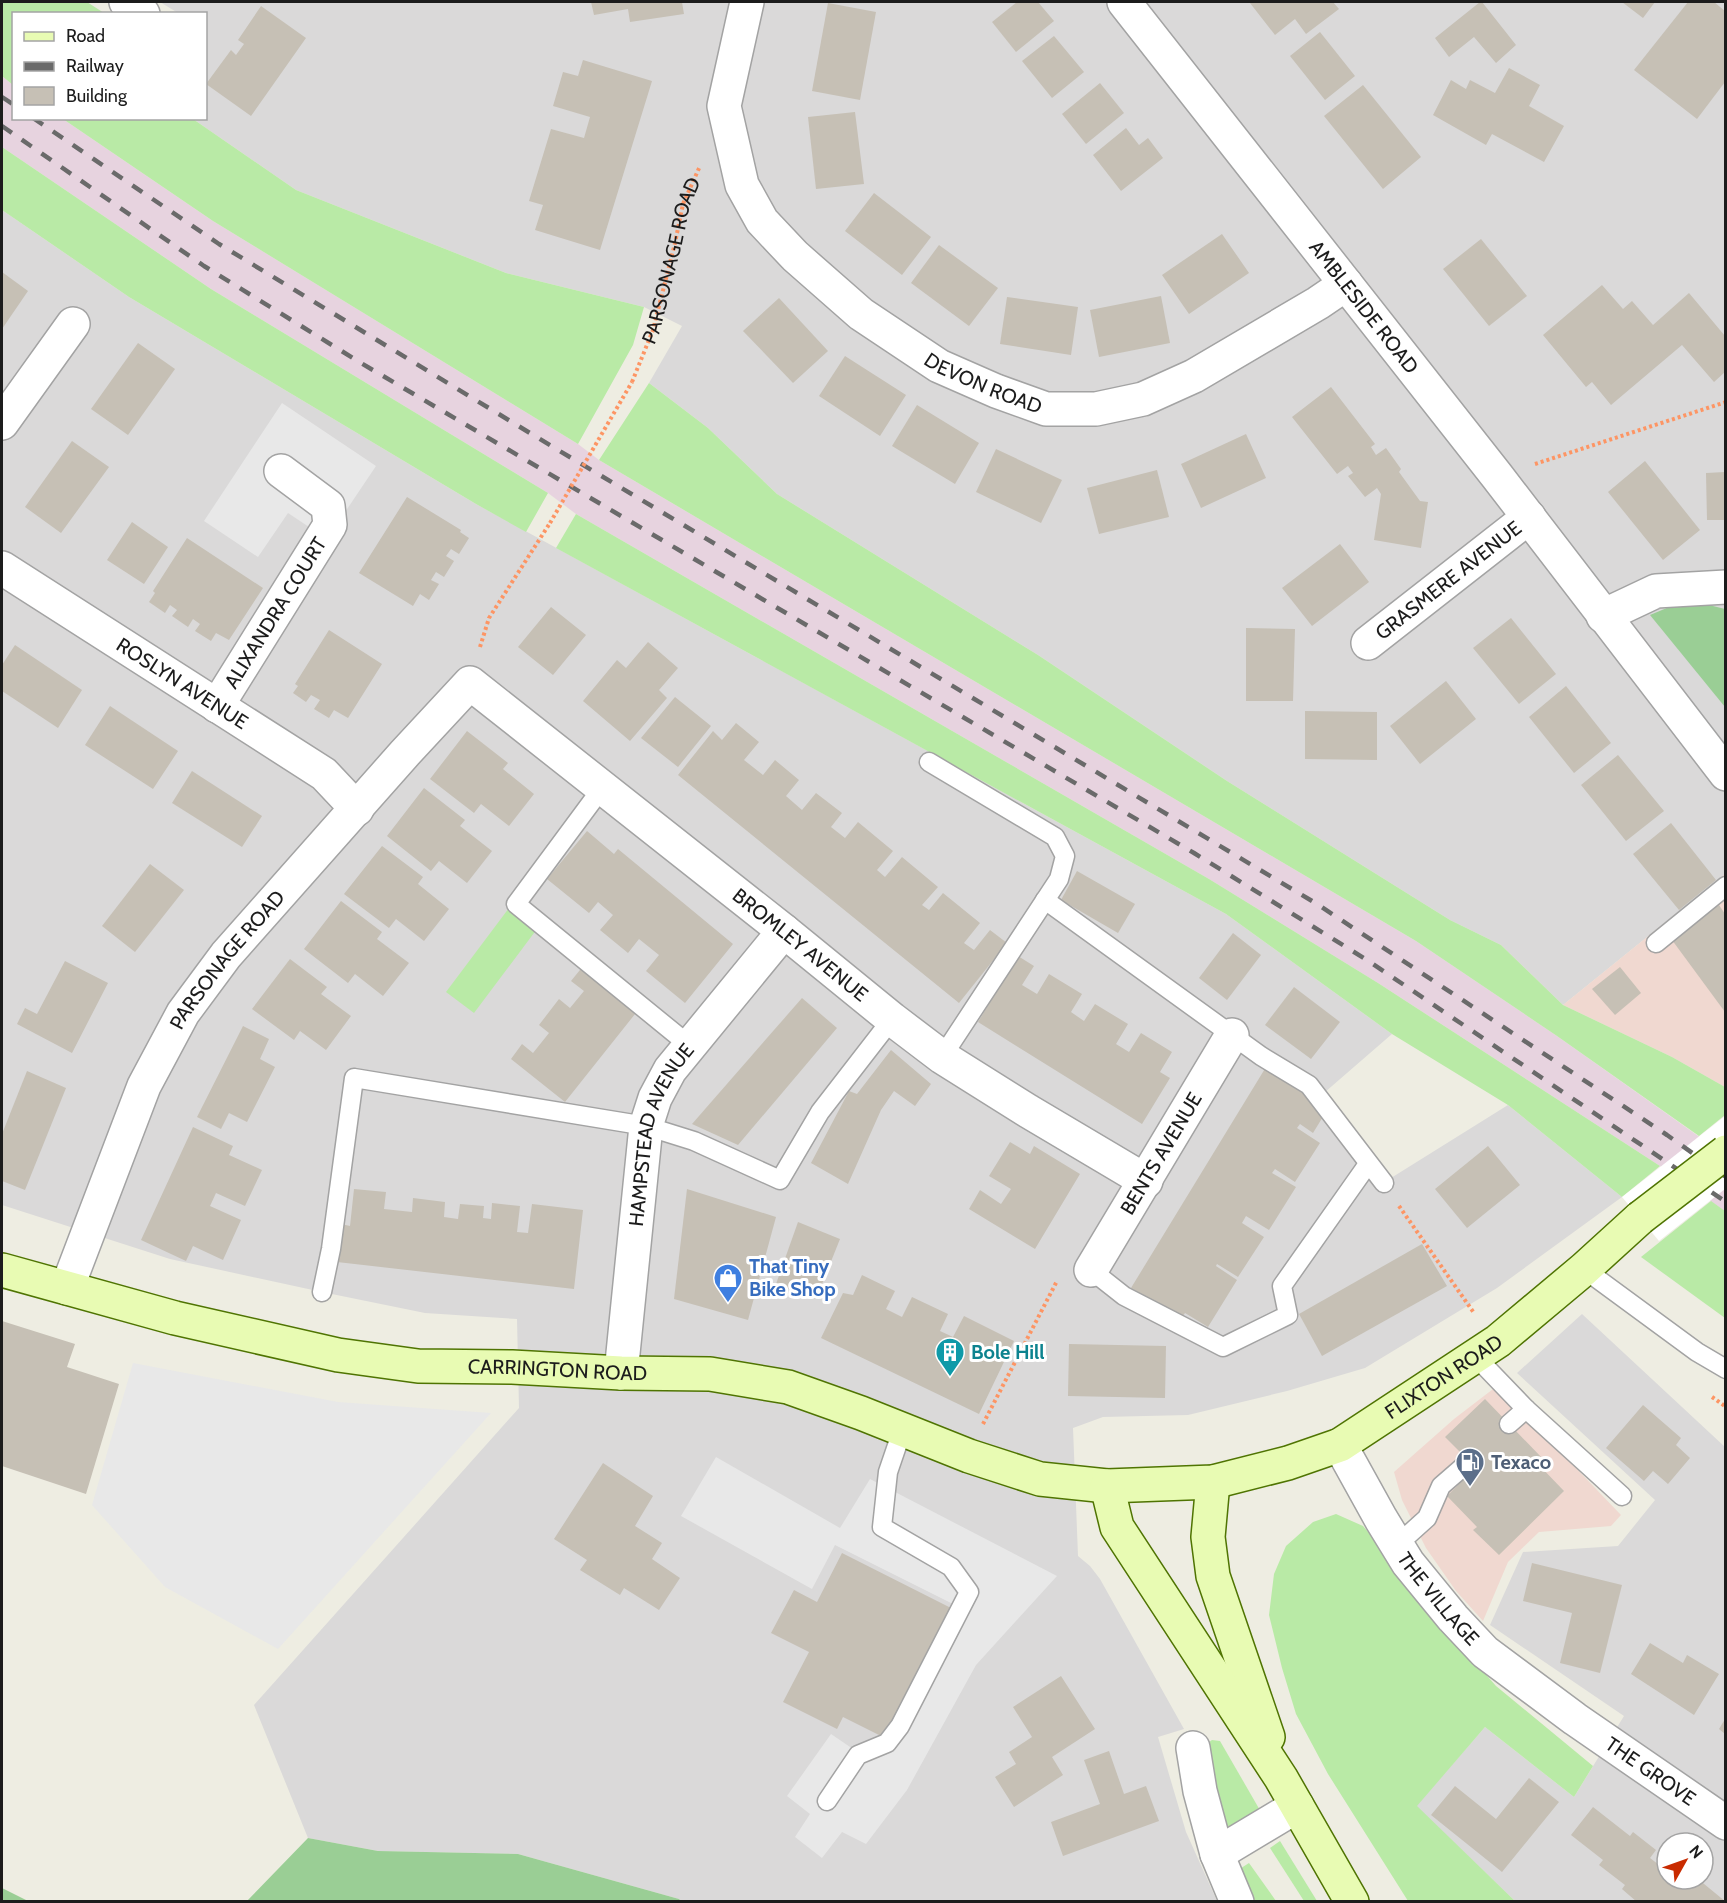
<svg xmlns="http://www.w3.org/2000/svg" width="1727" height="1903" font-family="Cabin,sans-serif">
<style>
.residential{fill:#dad9d9;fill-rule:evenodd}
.commercial{fill:#f0d8d0}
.industrial{fill:#e7d3df}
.grass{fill:#b9eaa6}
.forest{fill:#9ace95}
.parking{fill:#e8e8e8}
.pier{fill:#fff}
.building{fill:#c6c0b5}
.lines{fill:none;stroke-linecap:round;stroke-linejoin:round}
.service-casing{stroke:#a3a3a3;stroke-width:21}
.minor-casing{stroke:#a3a3a3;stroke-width:36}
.secondary-casing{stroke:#4f7402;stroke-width:36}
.path{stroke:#fd9564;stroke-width:4;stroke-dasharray:3 3;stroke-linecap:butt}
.service{stroke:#fff;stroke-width:18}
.minor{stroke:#fff;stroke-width:33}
.secondary{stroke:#e8fbb3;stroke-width:33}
.rail{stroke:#6a6a6a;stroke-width:4.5;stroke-dasharray:12 12;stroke-linecap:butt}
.secondary-bridge-casing{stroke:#4f7402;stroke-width:36;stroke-linecap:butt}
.path-bridge{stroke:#fd9564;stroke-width:4;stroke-dasharray:3 3;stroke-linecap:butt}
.secondary-bridge{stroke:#e8fbb3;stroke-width:33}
.labels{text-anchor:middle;stroke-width:6;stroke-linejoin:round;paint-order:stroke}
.street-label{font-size:20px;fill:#1c1c1c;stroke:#fff}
.shop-label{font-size:20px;font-weight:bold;fill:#366cbe;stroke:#fff;text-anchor:start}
.culture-label{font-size:20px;font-weight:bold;fill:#0d838f;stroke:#fff;text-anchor:start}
.service-label{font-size:20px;font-weight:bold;fill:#4e5e75;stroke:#fff;text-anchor:start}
</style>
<rect width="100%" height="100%" fill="#eeede2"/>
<!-- residential -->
<g class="residential">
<polygon points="160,2 1725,2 1725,874 1563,1005 1501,945 1450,920 1397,887 1227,781 1038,655 777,494 708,428 649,383 682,326 644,307 506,273 296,190 193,119 206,118 206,14 178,13"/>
<polygon points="2,210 129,297 476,504 1226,914 1392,1034 1317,1099 1383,1183 1508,1105 1622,1197 1497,1288 1365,1368 1287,1391 1188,1415 1103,1417 1073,1428 1078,1556 1090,1566 1100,1579 1184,1729 1158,1737 1186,1832 1217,1901 681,1901 679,1899 518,1854 378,1851 308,1838 254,1705 519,1408 517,1319 425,1313 322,1292 170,1259 2,1205"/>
<path d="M1582,1314l143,133v454h-210l-99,-95 69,-79 89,70 50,-81 -134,-91 33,-73 95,-6 37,-46 -138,-127zM1667,1843h36v36h-36z"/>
</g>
<!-- commercial -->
<g class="commercial">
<polygon points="1725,874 1725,1087 1672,1057 1563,1005"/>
<polygon points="1497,1386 1621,1515 1611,1526 1539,1532 1508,1562 1483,1621 1456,1591 1426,1548 1402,1500 1394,1472 1454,1419"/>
</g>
<!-- industrial -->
<polygon class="industrial" points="2,76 13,85 14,118 63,119 213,221 578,444 599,460 1416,941 1557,1036 1725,1155 1725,1211 1660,1166 1378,983 1209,879 576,514 548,493 211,289 2,147"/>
<!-- grass -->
<g class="grass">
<polygon points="2,2 87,2 104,13 14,14 13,85 2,76"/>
<polygon points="63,119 193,119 296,190 506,273 644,307 633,345 578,444 213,221"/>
<polygon points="2,147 211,289 548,493 526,532 476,504 129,297 2,210"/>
<polygon points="649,383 708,428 777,494 1038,655 1227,781 1397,887 1450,920 1501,945 1563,1005 1672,1057 1725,1087 1725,1115 1699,1136 1557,1036 1416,941 599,460"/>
<polygon points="576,514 1209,879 1378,983 1660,1166 1622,1197 1508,1105 1392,1034 1226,914 556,548"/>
<polygon points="509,908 537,929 474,1013 446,992"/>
<polygon points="1711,1201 1725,1211 1725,1318 1641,1257"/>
<polygon points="1336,1514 1363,1526 1396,1564 1445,1628 1496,1686 1593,1766 1574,1797 1485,1727 1417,1806 1515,1901 1408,1901 1328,1774 1296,1714 1282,1668 1269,1615 1274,1574 1286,1546 1313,1522"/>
<polygon points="1212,1740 1220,1741 1261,1812 1230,1829 1214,1807 1202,1747"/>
<polygon points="1280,1841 1317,1901 1304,1901 1270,1848"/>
<polygon points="1249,1863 1276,1901 1252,1901 1235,1872"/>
</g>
<!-- forest -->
<g class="forest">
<polygon points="1697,602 1725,609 1725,707 1650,615 1674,605"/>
<polygon points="308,1838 378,1851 518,1854 679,1899 681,1901 247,1901"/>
<polygon points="2,1888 28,1901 2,1901"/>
</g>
<!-- parking -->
<g class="parking">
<polygon points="282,403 376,466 327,539 288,513 258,557 204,521"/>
<polygon points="133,1363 338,1402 491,1413 278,1649 165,1587 92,1505"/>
<polygon points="716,1457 840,1528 870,1479 1057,1576 976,1665 907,1790 866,1844 842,1832 822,1858 795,1837 810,1814 787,1796 831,1734 856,1751 885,1741 955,1605 835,1545 812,1589 681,1516"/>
</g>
<!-- pier -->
<polygon class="pier" points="1725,1116 1725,1189 1659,1241 1622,1197"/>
<!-- building -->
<g class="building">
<polygon points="591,2 682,2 684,14 630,22 628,9 594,15"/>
<polygon points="1017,2 1038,2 1054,21 1016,52 992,22"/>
<polygon points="1252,2 1333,2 1339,9 1306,34 1295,19 1275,35 1250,3"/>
<polygon points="1480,2 1482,2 1516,45 1496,63 1474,37 1449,57 1435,38"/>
<polygon points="1622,2 1655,2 1643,18"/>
<polygon points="1688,2 1714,2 1725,11 1725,82 1697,119 1634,70"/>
<polygon points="828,3 876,12 860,100 812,91"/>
<polygon points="261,6 306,38 251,116 206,84 231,50 236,55 244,44 238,40"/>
<polygon points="1320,32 1355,76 1325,100 1290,56"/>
<polygon points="1054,36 1084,72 1052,98 1022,61"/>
<polygon points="583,60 652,81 600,250 535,230 543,205 529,201 551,129 584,138 590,117 553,106 563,72 578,76"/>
<polygon points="1509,68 1540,85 1529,106 1564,126 1544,162 1492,134 1486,145 1433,115 1451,80 1466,89 1470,80 1495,93"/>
<polygon points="1100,83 1124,113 1086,144 1062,114"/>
<polygon points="1363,85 1421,157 1383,189 1324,116"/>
<polygon points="855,112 864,184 816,189 808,117"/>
<polygon points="1126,128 1139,145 1148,138 1163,158 1121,191 1093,155"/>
<polygon points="874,193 931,237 902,275 845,231"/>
<polygon points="1222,234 1249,273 1189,314 1162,275"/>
<polygon points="1481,239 1527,296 1489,326 1443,269"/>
<polygon points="939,245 998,288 969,326 911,283"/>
<polygon points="2,272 28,291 2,329"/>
<polygon points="1602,285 1623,309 1632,301 1653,325 1689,293 1725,336 1725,372 1714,382 1682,345 1611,405 1592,382 1586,387 1543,335"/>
<polygon points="1161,296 1170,343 1099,357 1090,310"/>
<polygon points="1007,297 1078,307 1071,355 1000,344"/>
<polygon points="779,298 828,351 793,383 743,331"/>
<polygon points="138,343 175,369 128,435 91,409"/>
<polygon points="845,356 906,395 880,436 819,396"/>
<polygon points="1331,387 1375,444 1371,447 1376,455 1386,448 1401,469 1399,472 1420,501 1428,502 1421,548 1374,540 1381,494 1377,488 1365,497 1348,476 1353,473 1348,466 1337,474 1292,417"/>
<polygon points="917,405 979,443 955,484 892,446"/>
<polygon points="1246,434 1266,478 1201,508 1181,464"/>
<polygon points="72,441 109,467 61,533 25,507"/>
<polygon points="996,449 1062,480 1041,523 976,492"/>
<polygon points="1645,461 1700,530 1663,560 1608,492"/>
<polygon points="1157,470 1169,517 1099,534 1087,488"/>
<polygon points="1725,472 1725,520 1707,520 1706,473"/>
<polygon points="407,497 461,530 460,532 469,538 459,554 451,549 446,556 454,561 444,577 436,572 431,580 439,584 429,600 420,594 413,606 359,573"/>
<polygon points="132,522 168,547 144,584 107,560"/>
<polygon points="187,538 263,588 229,640 216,633 211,641 195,631 200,624 193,619 188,627 172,616 177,610 170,605 165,613 149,602 155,593 153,591"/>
<polygon points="1340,544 1369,582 1312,626 1282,588"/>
<polygon points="551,607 586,635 553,675 518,647"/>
<polygon points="1511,618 1556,674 1519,704 1473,648"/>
<polygon points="1246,628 1295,629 1293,701 1246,701"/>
<polygon points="329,630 382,664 348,718 334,710 329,718 314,709 320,700 311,695 306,702 293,693 298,686 295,684"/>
<polygon points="648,642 678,668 659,690 667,698 630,741 583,701 617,660 626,668"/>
<polygon points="15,645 82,690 58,728 2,691 2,665"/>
<polygon points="1446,681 1476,719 1420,764 1390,726"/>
<polygon points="1566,686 1611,743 1574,773 1529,717"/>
<polygon points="675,697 711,726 678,767 641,738"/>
<polygon points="110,706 178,751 153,789 85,745"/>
<polygon points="1305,711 1377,712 1377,760 1305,759"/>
<polygon points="736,723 759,742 744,760 763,775 775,760 799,780 786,796 802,810 816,793 842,813 831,827 845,838 858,822 893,851 877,870 885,877 902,857 938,887 922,905 929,910 943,893 980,923 964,943 974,950 990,930 1007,943 959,1003 678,775 713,731 722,740"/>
<polygon points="467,731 508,763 503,769 534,794 509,826 481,804 474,813 430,779"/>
<polygon points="1618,755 1664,811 1626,841 1581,785"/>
<polygon points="192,771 262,816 242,847 172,803"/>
<polygon points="424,788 465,820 460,826 492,851 467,883 439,861 431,871 387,836"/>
<polygon points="1671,823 1716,880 1679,910 1633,854"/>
<polygon points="587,831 614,854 618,849 733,944 685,1003 646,971 659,955 639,939 628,953 600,930 613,915 598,902 589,913 547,879"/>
<polygon points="382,846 423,877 418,884 449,909 424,941 396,919 389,928 344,894"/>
<polygon points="150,864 184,890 135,952 102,926"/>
<polygon points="1077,871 1135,904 1118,933 1061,900"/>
<polygon points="341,901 382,932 377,939 409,963 383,996 355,974 348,983 304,949"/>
<polygon points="1719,905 1725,914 1725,1012 1672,940"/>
<polygon points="1233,933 1261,955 1227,1000 1199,978"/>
<polygon points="1018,956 1034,966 1022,985 1037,994 1049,974 1082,994 1071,1012 1084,1021 1095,1004 1128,1024 1116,1044 1129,1052 1141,1033 1172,1052 1160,1072 1170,1078 1142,1124 978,1022"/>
<polygon points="290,959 327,987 321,994 351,1016 326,1050 300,1031 294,1040 252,1009"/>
<polygon points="65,961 108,983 72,1053 17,1024 25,1008 37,1014"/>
<polygon points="584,965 639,1009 565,1102 511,1059 522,1044 533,1053 549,1033 539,1025 559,999 570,1008 584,991 571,981"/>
<polygon points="1620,967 1641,993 1615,1015 1592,989"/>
<polygon points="1294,987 1340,1022 1311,1059 1265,1025"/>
<polygon points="802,998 837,1028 738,1145 692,1124"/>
<polygon points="243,1026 269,1039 260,1059 275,1067 247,1122 229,1113 221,1129 197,1117"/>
<polygon points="891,1050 931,1084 915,1106 894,1091 881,1110 848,1184 811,1163 849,1091 857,1094"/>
<polygon points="1266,1067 1304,1090 1324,1115 1313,1133 1300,1124 1297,1128 1320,1143 1295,1182 1275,1169 1272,1173 1296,1187 1269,1230 1246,1216 1242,1223 1264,1237 1238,1277 1217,1264 1216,1266 1237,1280 1208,1327 1185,1313 1181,1319 1131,1288"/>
<polygon points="27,1071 66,1088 25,1190 2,1181 2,1134"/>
<polygon points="193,1127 233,1146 229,1155 262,1170 245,1206 216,1193 210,1206 241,1220 223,1260 193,1246 186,1261 141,1240"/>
<polygon points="1010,1142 1030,1154 1034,1146 1080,1174 1035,1249 969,1209 980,1190 1001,1204 1011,1189 989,1176"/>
<polygon points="1488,1146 1520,1185 1467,1228 1435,1189"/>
<polygon points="354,1189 386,1192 384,1209 412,1212 413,1198 445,1202 444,1217 458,1219 460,1204 484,1206 483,1218 491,1219 492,1203 520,1206 517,1232 528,1233 532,1204 583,1210 574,1289 337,1262 341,1224 350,1226"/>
<polygon points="687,1189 776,1217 748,1320 674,1299"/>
<polygon points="798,1222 840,1239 816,1299 776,1284"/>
<polygon points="1422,1244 1447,1286 1322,1356 1299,1314"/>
<polygon points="862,1275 895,1291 886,1309 902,1317 912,1297 948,1314 940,1331 953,1337 964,1316 1014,1341 979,1414 821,1338 843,1293 853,1295"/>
<polygon points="2,1321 75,1344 67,1367 119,1384 86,1494 2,1466"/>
<polygon points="1069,1344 1166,1346 1165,1398 1068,1396"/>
<polygon points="1485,1399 1544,1460 1539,1465 1564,1491 1499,1555 1473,1530 1477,1527 1447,1496 1464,1479 1465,1457 1445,1437"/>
<polygon points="1643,1405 1681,1438 1676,1445 1690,1458 1668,1484 1653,1471 1644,1481 1606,1448"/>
<polygon points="603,1463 653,1496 635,1526 662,1543 652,1559 680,1578 659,1610 624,1588 620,1595 580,1570 587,1560 554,1539"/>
<polygon points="842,1553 951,1608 885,1738 843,1717 837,1729 783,1702 809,1652 771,1633 794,1590 817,1602"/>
<polygon points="1532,1563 1622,1585 1600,1673 1560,1663 1572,1613 1523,1601"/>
<polygon points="1650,1643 1683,1663 1687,1655 1719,1674 1694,1715 1631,1674"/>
<polygon points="1061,1676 1095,1729 1052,1757 1063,1775 1014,1807 995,1777 1016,1764 1009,1752 1032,1737 1013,1707"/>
<polygon points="1725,1719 1725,1734 1719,1729"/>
<polygon points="1109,1751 1124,1794 1146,1786 1159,1821 1063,1856 1051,1822 1100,1804 1084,1760"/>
<polygon points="1529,1778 1559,1802 1502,1872 1431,1815 1455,1786 1496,1819"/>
<polygon points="1593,1807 1630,1836 1633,1832 1656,1850 1650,1858 1667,1871 1667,1879 1698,1879 1726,1902 1637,1902 1622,1889 1625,1885 1599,1865 1603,1860 1571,1835"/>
</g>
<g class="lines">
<!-- service casing -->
<g class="service-casing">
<g id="service">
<polyline points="929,762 1055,837 1065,856 1059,879 942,1057"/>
<polyline points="602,788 516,904 689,1045"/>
<polyline points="1045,900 1261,1056 1309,1085 1384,1183"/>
<polyline points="1656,943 1726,886"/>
<polyline points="1584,1269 1697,1352 1726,1369"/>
<polyline points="1091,1270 1124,1296 1223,1347 1288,1315 1282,1286 1368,1164"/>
<polyline points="322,1292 331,1249 354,1078 646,1126 694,1141 780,1180 820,1112 892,1019"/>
<polyline points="1475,1356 1526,1409 1509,1424"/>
<polyline points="1526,1409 1622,1496"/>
<polyline points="1397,1545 1427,1518 1441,1486 1464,1466"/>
<polyline points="827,1801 858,1755 887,1743 900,1726 969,1592 951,1567 882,1527 888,1472 902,1431"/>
</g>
</g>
<!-- minor casing -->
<g class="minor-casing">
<g id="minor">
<polyline points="126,2 143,14"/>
<path id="s2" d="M747,2l-23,104 18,79 20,36 33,35 66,58 78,52 57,25 50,18h50l47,-10 51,-23 124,-73 28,-19"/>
<path id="s3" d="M1124,2l373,474 229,298"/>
<polyline points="2,423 73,324"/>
<path id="s4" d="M2,568l322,206 33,35"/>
<polyline points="1603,616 1656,591 1726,587"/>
<path id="s5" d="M1368,643l161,-126"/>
<path id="s6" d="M217,706l113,-181 -2,-19 -47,-35"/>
<path id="s7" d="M1091,1270l141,-235"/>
<path id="s8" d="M67,1288l77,-202 39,-73 43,-58 179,-202 65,-70 314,248 108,88 50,38 86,54 118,70"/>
<path id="s9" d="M621,1373l25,-247 9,-28 15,-28 114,-139"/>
<path id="s10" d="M1340,1445l41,74 27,44 45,55 32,34 90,67 151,104"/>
<polyline points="1193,1748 1200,1791 1217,1854 1237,1902"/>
<polyline points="1217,1854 1297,1806"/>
</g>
</g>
<!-- secondary casing -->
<g class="secondary-casing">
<g id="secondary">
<path id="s11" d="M2,1270l173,48 163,37 80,11 94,1 109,6 89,1 78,13 73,26 108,43 71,23 67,7 106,-4 75,-19 52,-18 158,-104 86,-72 56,-51"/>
<polyline points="1213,1482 1208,1537 1213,1576 1268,1737"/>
<polyline points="1107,1486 1117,1527 1281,1778 1352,1902"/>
</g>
</g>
<!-- path -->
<g class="path">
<path id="s1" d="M632,382l21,-52 22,-87 8,-39 17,-38"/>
<polyline points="1535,464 1726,402"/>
<polyline points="480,647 489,618 550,523"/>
<polyline points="1399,1206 1474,1313"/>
<polyline points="1712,1397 1726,1407"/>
<polyline points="983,1424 1057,1281"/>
</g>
<!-- service -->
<use href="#service" class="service"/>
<!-- minor -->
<use href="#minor" class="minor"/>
<!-- secondary -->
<use href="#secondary" class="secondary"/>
<!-- rail -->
<g class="rail">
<polyline points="2,97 14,105"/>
<polyline points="33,118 219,244 553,447 1317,904 1667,1135 1726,1177"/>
<polyline points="2,126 204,266 361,363 1194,853 1367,960 1726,1202"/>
</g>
<!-- secondary-bridge casing -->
<g class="secondary-bridge-casing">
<polyline id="secondary-bridge" points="1640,1218 1726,1152"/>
</g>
<!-- path-bridge -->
<polyline class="path-bridge" points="550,523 632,382"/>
<!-- secondary-bridge -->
<use href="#secondary-bridge" class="secondary-bridge"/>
</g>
<!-- icons -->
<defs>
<g id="shop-pin" transform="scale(1.5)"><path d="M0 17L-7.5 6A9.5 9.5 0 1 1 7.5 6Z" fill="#3f7fe0" stroke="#fff"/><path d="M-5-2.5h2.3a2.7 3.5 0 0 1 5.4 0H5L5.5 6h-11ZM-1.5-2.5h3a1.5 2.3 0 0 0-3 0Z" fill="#fff"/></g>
<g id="building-pin" transform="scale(1.5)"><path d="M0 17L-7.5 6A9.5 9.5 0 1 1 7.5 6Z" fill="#0f9aa8" stroke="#fff"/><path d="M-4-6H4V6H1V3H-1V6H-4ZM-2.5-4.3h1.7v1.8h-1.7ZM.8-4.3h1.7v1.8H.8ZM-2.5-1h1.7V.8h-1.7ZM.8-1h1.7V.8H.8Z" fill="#fff"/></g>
<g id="fuel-pin" transform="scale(1.5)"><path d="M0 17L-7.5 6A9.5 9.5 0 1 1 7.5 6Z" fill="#5c6f8a" stroke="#fff"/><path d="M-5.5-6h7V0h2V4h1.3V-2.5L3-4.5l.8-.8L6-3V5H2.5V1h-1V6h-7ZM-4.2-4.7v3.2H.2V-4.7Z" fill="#fff"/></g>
</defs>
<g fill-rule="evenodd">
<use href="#shop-pin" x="728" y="1278"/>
<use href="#building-pin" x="950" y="1352"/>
<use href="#fuel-pin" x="1470" y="1462"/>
</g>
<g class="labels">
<!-- street labels -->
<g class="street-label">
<text dy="7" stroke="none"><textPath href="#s1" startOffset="128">PARSONAGE ROAD</textPath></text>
<text dy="7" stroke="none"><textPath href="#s3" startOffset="388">AMBLESIDE ROAD</textPath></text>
<text dy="7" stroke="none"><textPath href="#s2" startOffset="506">DEVON ROAD</textPath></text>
<text dy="7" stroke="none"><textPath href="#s5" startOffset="102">GRASMERE AVENUE</textPath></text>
<text dy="7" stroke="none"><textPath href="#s6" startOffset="110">ALIXANDRA COURT</textPath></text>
<text dy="7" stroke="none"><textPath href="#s4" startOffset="214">ROSLYN AVENUE</textPath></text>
<text dy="7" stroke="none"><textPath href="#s8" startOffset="1158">BROMLEY AVENUE</textPath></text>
<text dy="7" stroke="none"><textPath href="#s8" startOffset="368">PARSONAGE ROAD</textPath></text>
<text dy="7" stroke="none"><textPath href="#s9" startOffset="244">HAMPSTEAD AVENUE</textPath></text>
<text dy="7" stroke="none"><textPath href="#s7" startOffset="136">BENTS AVENUE</textPath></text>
<text dy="7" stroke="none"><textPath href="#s11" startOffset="567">CARRINGTON ROAD</textPath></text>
<text dy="7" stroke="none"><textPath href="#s11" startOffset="1497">FLIXTON ROAD</textPath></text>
<text dy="7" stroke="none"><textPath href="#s10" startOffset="183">THE VILLAGE</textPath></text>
<text dy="7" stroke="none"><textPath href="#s10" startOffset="458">THE GROVE</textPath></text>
</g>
<!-- shop labels -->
<g class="shop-label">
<text x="749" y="1273">That Tiny<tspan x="749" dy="23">Bike Shop</tspan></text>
</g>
<!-- culture labels -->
<g class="culture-label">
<text x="971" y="1359">Bole Hill</text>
</g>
<!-- service labels -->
<g class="service-label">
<text x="1491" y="1469">Texaco</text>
</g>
</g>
<!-- border -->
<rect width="1727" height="1903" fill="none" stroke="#1c1c1c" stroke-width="6"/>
<!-- legend -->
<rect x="12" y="12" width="195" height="108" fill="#ffffff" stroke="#a4a4a4" stroke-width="1.5"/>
<rect x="24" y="32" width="30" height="9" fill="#e8fbb3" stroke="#a4a4a4" stroke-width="1.5"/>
<text x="66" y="42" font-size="18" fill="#1c1c1c">Road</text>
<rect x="24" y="62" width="30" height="9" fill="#6a6a6a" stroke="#a4a4a4" stroke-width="1.5"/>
<text x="66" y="72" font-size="18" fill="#1c1c1c">Railway</text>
<rect x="24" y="87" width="30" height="18" fill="#c6c0b5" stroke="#a4a4a4" stroke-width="1.5"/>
<text x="66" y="102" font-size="18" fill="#1c1c1c">Building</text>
<!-- north arrow -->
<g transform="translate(1685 1861) rotate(50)"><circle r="28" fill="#ffffff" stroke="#a4a4a4" stroke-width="1.5"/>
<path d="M0-4.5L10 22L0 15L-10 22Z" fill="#c92b00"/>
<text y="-9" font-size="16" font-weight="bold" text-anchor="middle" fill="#1c1c1c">N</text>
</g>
</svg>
